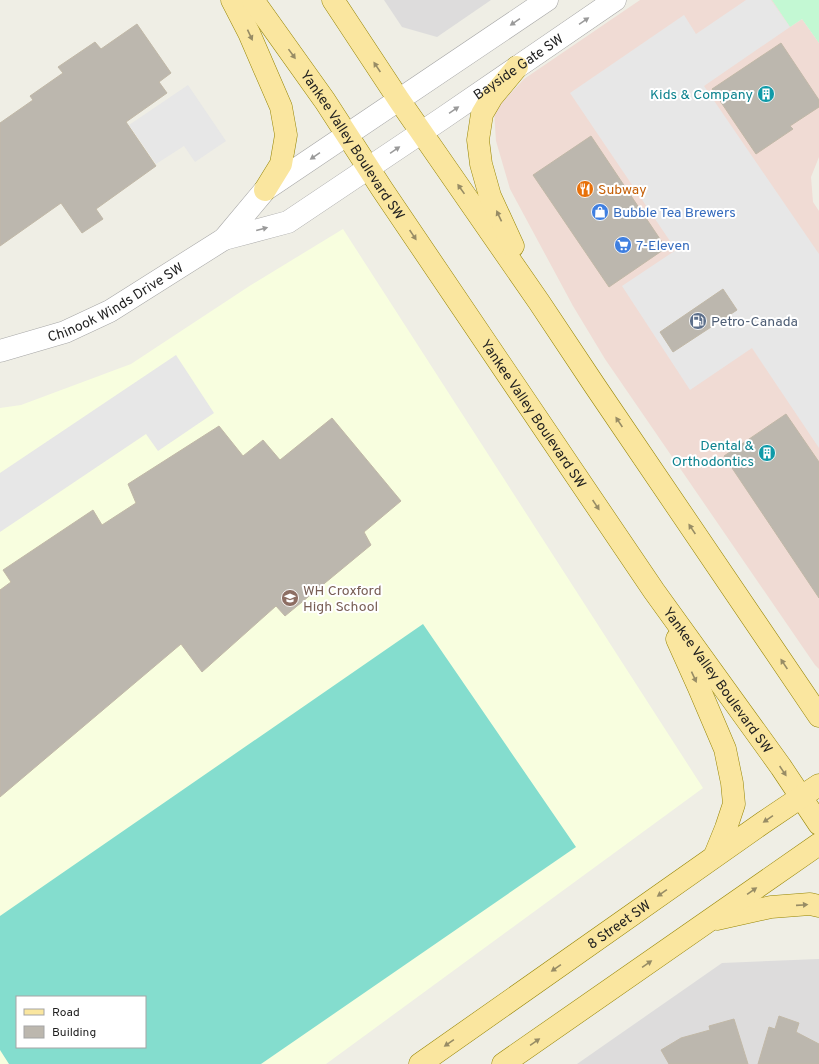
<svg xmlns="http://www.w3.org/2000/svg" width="819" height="1064" font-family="Overpass,sans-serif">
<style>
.residential{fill:#dddcdc}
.commercial{fill:#f0dbd4}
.education{fill:#f8fedf;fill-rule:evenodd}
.park{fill:#c3f8d3}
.pitch{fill:#84ddce;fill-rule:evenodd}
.parking{fill:#e7e7e7}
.building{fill:#bcb7ae;stroke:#c1b8a7}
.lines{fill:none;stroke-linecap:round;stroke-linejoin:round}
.minor-casing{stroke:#a6a6a6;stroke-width:23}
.major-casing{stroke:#968503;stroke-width:23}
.minor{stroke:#fff;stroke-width:22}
.major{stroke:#fae69f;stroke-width:22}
.oneway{fill:#9a9a9a}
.oneway2{fill:#978c65}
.labels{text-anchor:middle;stroke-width:4;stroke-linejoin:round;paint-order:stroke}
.street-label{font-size:14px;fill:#1f1f1f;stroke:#fff}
.culture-label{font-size:14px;fill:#0d838f;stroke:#fff;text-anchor:end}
.food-label{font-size:14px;fill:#c56008;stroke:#fff;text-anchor:start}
.shop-label{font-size:14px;fill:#366cbe;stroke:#fff;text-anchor:start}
.service-label{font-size:14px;fill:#4e5e75;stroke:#fff;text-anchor:start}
.education-label{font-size:14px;fill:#785e54;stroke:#fff;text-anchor:start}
</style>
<rect width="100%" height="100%" fill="#efeee5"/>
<!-- residential -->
<g class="residential">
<polygon points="384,0 491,0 437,37 402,27"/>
<polygon points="819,959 819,1064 577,1064 722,963"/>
</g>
<!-- commercial -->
<polygon class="commercial" points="640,0 772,0 790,27 802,19 819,43 819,157 811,177 813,202 819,211 819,669 815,665 605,359 573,306 510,189 496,141 494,111 524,79"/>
<!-- education -->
<path class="education" d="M343,229l360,559 -377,276h-326v-656l21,-3 110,-41 120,-79zM17,997h128v50h-128z"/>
<!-- park -->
<polygon class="park" points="772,0 819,0 819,43 802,19 790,27"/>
<!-- pitch -->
<path class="pitch" d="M423,624l153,223 -315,217h-252l-9,-14v-134zM17,997h128v50h-128z"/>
<!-- parking -->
<g class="parking">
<polygon points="746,0 771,0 790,27 704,86 819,254 819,448 752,348 690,390 622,286 676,250 570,93 684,15 696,34"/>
<polygon points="188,85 226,141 195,162 184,146 156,164 129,125"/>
<polygon points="176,355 214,413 158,451 146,434 0,532 0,473"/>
</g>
<!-- building -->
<g class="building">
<polygon points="137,24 171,73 159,82 167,93 126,122 156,166 96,209 103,219 82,233 61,203 0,246 0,123 33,100 30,96 63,73 58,67 95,42 101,49"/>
<polygon points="781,43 819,100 819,107 790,126 793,129 756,154 712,89"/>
<polygon points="591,136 666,248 609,287 533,175"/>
<polygon points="723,289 737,310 673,352 660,332"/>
<polygon points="786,414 819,462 819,598 724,456"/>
<polygon points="332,418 401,501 364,532 371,545 285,616 276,606 202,672 181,644 0,797 0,590 11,582 3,570 93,510 102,525 136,503 128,484 219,426 243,456 263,440 280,460"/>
<polygon points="779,1016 799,1023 796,1032 819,1044 819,1064 758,1064 769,1027 775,1029"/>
<polygon points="734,1019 748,1064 669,1064 661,1050 681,1038 710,1030 709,1026"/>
</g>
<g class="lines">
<!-- minor casing -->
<g class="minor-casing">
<g id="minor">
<path id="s1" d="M224,239l64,-17 155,-104 172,-118"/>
<path id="s2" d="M0,351l65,-19 45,-21 114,-72 41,-49 282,-190"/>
</g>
</g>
<!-- major casing -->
<g class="major-casing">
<g id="major">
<polyline points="232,0 249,33 281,107 286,135 281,164 265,190"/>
<path id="s3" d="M253,0l72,101 57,88 272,402 127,176 38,57"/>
<polyline points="333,0 399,100 539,302 595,386 819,716"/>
<polyline points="513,246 490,196 481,164 478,140 482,114 492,97 517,67"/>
<polyline points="677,639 699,688 725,749 732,783 734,804 726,828 715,855"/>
<polyline points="717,919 771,907 810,904 819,906"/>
<path id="s4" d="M420,1064l344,-242 55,-37"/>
<polyline points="503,1064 819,844"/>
</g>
</g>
<!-- minor -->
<use href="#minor" class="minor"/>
<!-- major -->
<use href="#major" class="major"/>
</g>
<!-- one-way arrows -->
<defs><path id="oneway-solid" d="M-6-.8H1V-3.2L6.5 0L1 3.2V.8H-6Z"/></defs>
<g class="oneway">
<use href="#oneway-solid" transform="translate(584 21) rotate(-34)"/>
<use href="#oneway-solid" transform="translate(515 22) rotate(146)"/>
<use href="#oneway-solid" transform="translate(454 110) rotate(-34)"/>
<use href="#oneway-solid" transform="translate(395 150) rotate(-34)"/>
<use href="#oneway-solid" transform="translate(315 156) rotate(146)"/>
<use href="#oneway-solid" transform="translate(262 229) rotate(-15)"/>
</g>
<g class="oneway2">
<use href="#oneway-solid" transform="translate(250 35) rotate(65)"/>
<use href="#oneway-solid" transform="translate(292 54) rotate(54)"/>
<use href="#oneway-solid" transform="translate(377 67) rotate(-124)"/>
<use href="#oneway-solid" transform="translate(461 189) rotate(-125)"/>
<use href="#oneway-solid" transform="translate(499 216) rotate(-115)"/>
<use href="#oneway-solid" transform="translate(413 235) rotate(56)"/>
<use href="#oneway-solid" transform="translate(619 422) rotate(-124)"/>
<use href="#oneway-solid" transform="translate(596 505) rotate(56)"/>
<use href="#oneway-solid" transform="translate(692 529) rotate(-124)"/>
<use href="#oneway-solid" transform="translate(784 664) rotate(-124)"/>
<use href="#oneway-solid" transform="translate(694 677) rotate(65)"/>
<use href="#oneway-solid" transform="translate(783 771) rotate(56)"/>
<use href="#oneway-solid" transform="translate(768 819) rotate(146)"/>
<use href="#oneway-solid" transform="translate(752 891) rotate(-35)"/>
<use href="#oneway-solid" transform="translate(662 893) rotate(145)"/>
<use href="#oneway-solid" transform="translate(802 905) rotate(-4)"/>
<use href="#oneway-solid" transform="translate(647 964) rotate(-35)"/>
<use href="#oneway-solid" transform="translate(556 968) rotate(145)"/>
<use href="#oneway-solid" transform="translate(535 1042) rotate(-35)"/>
<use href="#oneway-solid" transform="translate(449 1043) rotate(145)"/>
</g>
<!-- icons -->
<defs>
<g id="building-disc" transform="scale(0.9)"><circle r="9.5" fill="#0f9aa8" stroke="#fff"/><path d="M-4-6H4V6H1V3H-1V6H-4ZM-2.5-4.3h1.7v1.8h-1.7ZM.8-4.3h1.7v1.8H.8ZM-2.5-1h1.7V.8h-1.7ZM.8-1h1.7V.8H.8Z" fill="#fff"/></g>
<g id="restaurant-disc" transform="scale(0.9)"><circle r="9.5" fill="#e8710a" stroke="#fff"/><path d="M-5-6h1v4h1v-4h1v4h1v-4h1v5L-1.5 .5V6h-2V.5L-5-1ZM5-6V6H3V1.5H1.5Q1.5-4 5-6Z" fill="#fff"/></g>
<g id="shop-disc" transform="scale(0.9)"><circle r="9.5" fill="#3f7fe0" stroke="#fff"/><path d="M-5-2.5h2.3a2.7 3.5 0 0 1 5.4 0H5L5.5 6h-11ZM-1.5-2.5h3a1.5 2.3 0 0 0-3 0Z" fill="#fff"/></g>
<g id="supermarket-disc" transform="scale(0.9)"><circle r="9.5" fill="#3f7fe0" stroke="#fff"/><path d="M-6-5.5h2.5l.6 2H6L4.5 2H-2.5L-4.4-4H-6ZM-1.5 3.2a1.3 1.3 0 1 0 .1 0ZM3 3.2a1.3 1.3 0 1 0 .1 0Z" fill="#fff"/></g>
<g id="fuel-disc" transform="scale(0.9)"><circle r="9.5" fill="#5c6f8a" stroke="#fff"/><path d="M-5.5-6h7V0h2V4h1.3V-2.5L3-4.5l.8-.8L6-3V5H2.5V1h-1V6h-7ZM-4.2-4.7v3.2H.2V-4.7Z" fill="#fff"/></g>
<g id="school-disc" transform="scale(0.9)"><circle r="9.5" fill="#8d6e63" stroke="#fff"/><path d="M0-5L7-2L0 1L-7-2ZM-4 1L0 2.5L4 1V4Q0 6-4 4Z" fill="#fff"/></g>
</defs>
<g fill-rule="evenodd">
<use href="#building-disc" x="766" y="94"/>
<use href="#restaurant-disc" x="585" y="189"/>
<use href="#shop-disc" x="600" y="212"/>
<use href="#supermarket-disc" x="623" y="245"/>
<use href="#fuel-disc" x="698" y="321"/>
<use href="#building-disc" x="767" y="453"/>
<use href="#school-disc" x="290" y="598"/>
</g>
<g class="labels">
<!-- street labels -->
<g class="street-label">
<text dy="5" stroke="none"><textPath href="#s1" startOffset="344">Bayside Gate SW</textPath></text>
<text dy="5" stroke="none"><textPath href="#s3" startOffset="176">Yankee Valley Boulevard SW</textPath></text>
<text dy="5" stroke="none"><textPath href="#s2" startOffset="126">Chinook Winds Drive SW</textPath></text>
<text dy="5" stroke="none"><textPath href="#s3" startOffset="500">Yankee Valley Boulevard SW</textPath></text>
<text dy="5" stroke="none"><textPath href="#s3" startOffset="824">Yankee Valley Boulevard SW</textPath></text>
<text dy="5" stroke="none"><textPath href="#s4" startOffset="243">8 Street SW</textPath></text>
</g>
<!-- culture labels -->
<g class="culture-label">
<text x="753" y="99">Kids &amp; Company</text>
<text x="754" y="450">Dental &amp;<tspan x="754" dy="16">Orthodontics</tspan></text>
</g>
<!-- food labels -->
<g class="food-label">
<text x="598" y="194">Subway</text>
</g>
<!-- shop labels -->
<g class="shop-label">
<text x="613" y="217">Bubble Tea Brewers</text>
<text x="636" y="250">7-Eleven</text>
</g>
<!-- service labels -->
<g class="service-label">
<text x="711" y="326">Petro-Canada</text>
</g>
<!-- education labels -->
<g class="education-label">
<text x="303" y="595">WH Croxford<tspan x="303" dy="16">High School</tspan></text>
</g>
</g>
<!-- legend -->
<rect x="16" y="996" width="130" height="52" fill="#ffffff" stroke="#a5a5a5"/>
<rect x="24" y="1009" width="20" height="6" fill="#fae69f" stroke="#a5a5a5"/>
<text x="52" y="1016" font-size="12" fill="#1f1f1f">Road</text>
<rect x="24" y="1026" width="20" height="12" fill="#bcb7ae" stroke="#a5a5a5"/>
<text x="52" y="1036" font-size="12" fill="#1f1f1f">Building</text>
</svg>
